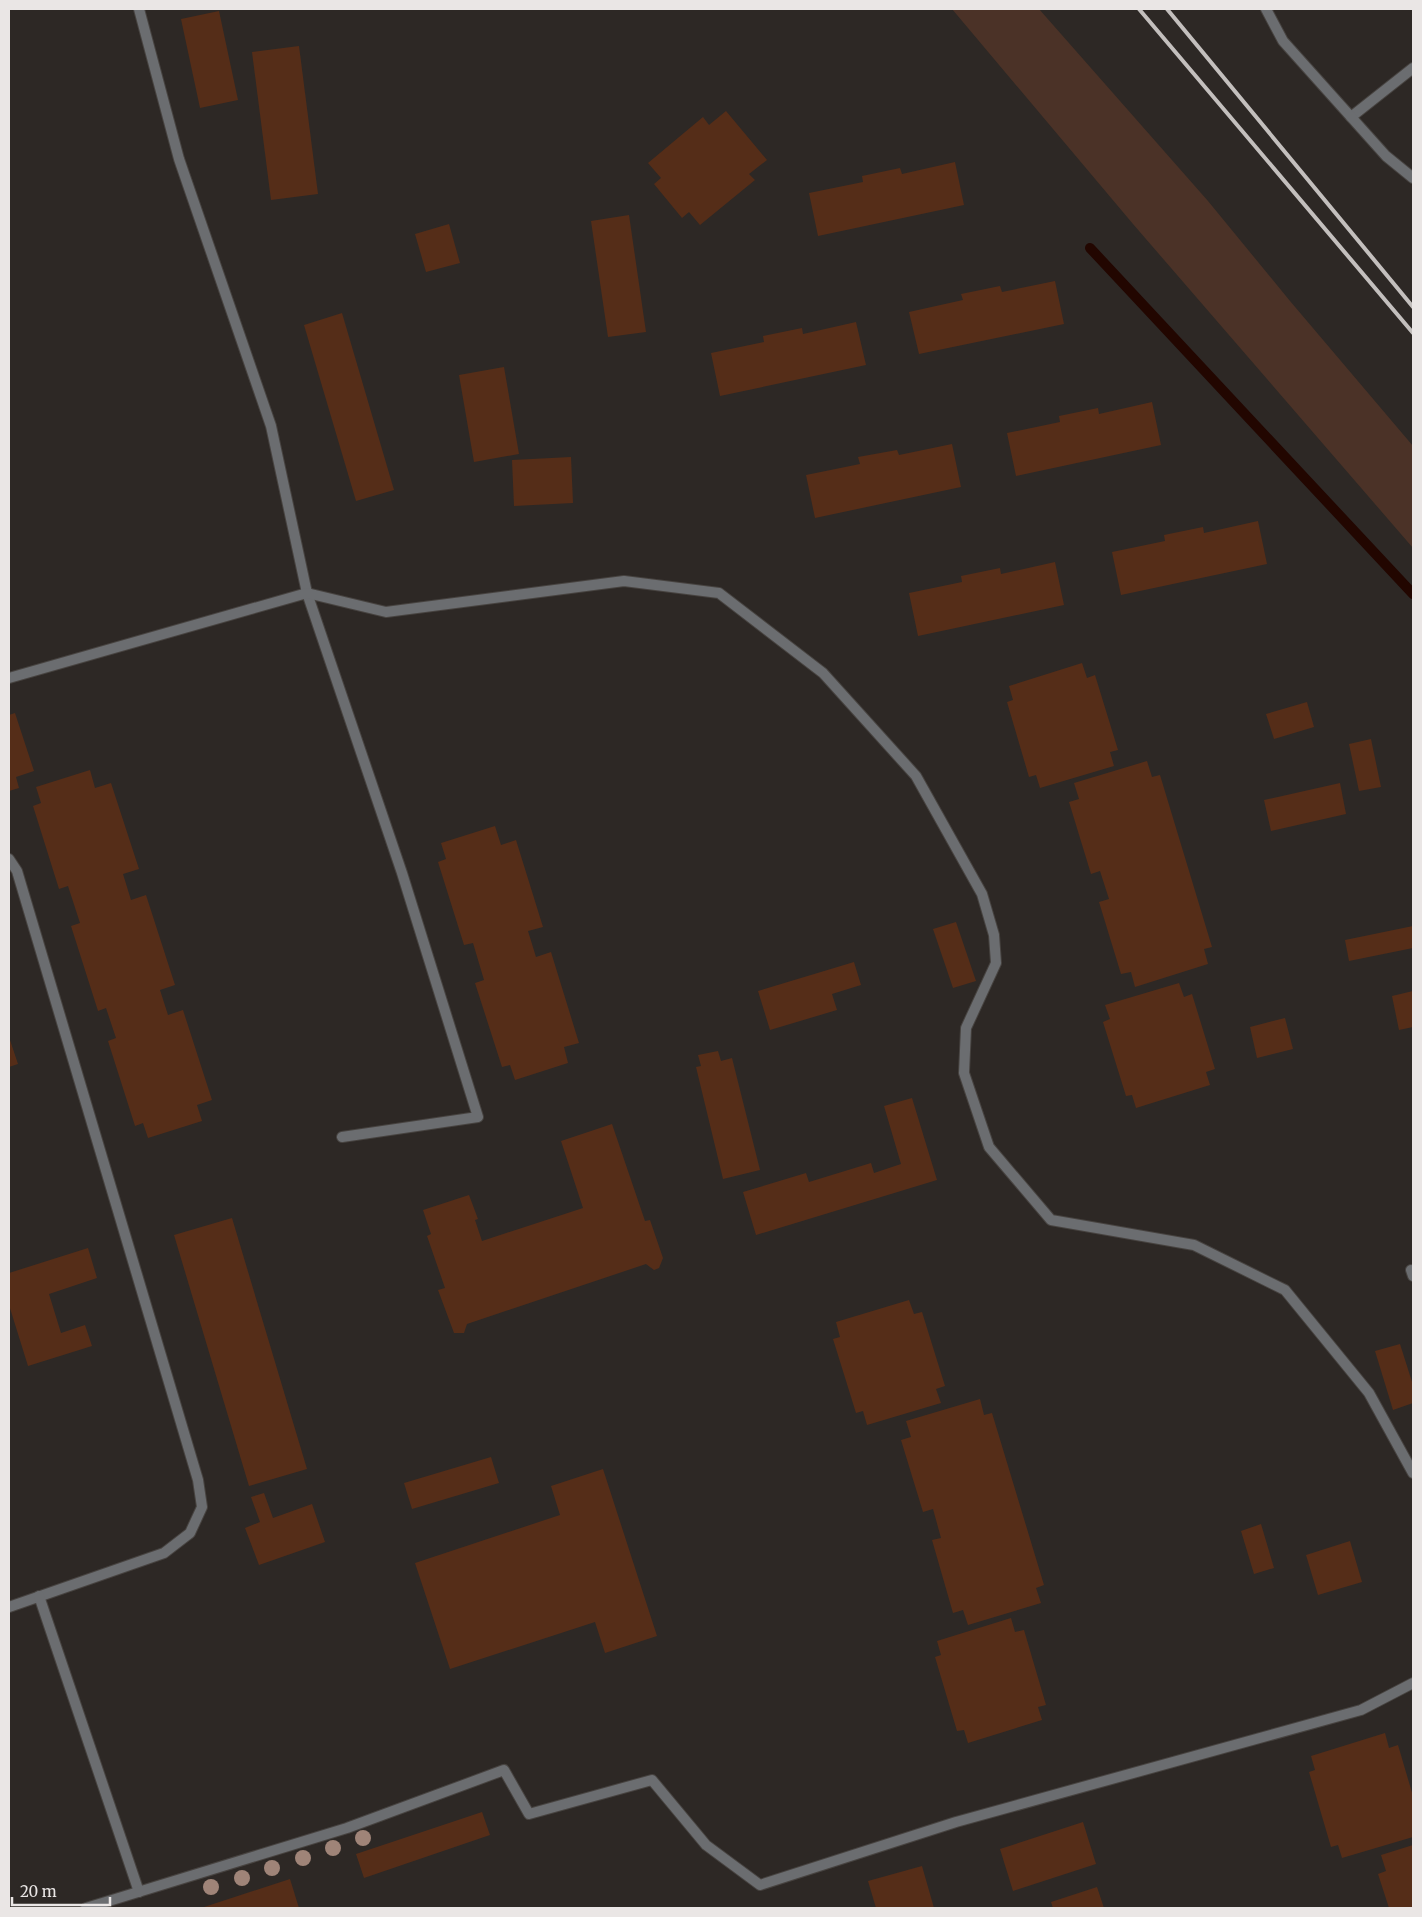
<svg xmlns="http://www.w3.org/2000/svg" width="1422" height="1917" font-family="Merriweather,serif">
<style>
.grass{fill:#4b3227}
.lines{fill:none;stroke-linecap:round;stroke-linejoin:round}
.stream{stroke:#220600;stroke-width:10}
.building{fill:#552d18}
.lane-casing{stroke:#474340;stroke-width:12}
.street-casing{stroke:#474340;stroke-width:12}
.lane{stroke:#6b6d70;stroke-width:10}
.street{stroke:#6b6d70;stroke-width:10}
.rail{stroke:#c3bfbd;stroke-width:4}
.tree{fill:#9f8478}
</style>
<rect width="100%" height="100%" fill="#2d2825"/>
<!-- grass -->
<polygon class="grass" points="952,9 1039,9 1208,201 1290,301 1413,446 1413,548 1133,224"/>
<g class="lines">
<!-- stream -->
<polyline class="stream" points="1090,248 1413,594"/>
</g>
<!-- building -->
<g class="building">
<polygon points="219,11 238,100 200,108 181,19"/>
<polygon points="299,46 318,194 271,200 252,52"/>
<polygon points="726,111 767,160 749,174 755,180 700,225 689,212 682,218 654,184 661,178 648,163 703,117 709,125"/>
<polygon points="955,162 964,205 818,236 809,193 863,182 862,176 900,168 902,174"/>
<polygon points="629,215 646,332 608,337 591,221"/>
<polygon points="449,224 460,263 426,272 415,234"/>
<polygon points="1055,281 1064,324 919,354 909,312 963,300 961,294 1000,286 1002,292"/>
<polygon points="342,313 394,490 356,501 304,325"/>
<polygon points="856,322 866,365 720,396 711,353 764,342 763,336 802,328 803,334"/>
<polygon points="504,367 519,454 474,462 459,375"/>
<polygon points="1152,402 1161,445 1016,476 1007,433 1060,422 1059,416 1098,408 1099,414"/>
<polygon points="952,444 961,487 815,518 806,475 860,464 858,457 897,450 899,455"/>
<polygon points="571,457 573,503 514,506 512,460"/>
<polygon points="1258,521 1267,564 1121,595 1112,552 1165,541 1164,535 1203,527 1204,533"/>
<polygon points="1055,562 1064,605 918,636 909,593 962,582 961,576 1000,568 1001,574"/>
<polygon points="1082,663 1087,678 1095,675 1118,750 1110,752 1114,766 1040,788 1036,775 1029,777 1007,702 1013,700 1009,686"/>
<polygon points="1307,702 1314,727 1274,739 1266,714"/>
<polygon points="15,713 34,771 16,777 19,788 9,791 9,715"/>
<polygon points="1371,739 1381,787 1359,791 1349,744"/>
<polygon points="1147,761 1152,777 1160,775 1212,947 1204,949 1208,964 1135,987 1131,972 1121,974 1099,902 1109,899 1100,871 1091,874 1069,802 1079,799 1074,783"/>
<polygon points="90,770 95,788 111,783 139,869 123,874 131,900 146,895 175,985 160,990 168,1015 183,1010 212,1100 197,1105 202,1121 148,1138 143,1123 135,1126 108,1041 116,1038 106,1008 98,1011 71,926 80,923 68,886 59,889 33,806 41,803 36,787"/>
<polygon points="1340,783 1346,814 1271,831 1264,800"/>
<polygon points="495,826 501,845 516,840 543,927 528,931 536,957 551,952 579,1043 564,1047 568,1063 515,1080 510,1065 502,1067 475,983 484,980 473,943 464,945 438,862 446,859 441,843"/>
<polygon points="956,922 976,981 953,988 933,929"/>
<polygon points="1413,926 1413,948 1349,961 1345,940"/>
<polygon points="854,962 861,985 832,994 837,1010 770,1030 758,991"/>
<polygon points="1179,983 1184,997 1192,994 1215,1069 1206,1072 1210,1085 1136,1108 1132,1095 1126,1096 1103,1022 1110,1019 1105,1005"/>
<polygon points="1413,991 1413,1027 1399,1030 1392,996"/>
<polygon points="1285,1018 1293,1049 1257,1058 1250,1027"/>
<polygon points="9,1037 18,1064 9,1067"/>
<polygon points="718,1051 721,1061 732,1058 760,1170 723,1179 696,1067 701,1066 698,1055"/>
<polygon points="912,1098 937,1180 756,1235 743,1192 806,1173 809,1182 871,1163 874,1173 901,1164 884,1106"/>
<polygon points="612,1124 645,1221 650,1220 663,1258 659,1268 654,1270 646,1264 467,1324 464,1333 454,1333 438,1290 445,1288 427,1236 431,1234 423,1210 469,1195 478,1219 475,1220 482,1241 583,1208 561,1141"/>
<polygon points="232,1218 307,1469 249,1486 174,1235"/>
<polygon points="88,1248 97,1278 49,1294 61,1333 85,1325 92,1346 28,1366 9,1305 9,1273"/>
<polygon points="909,1300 914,1314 922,1312 945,1386 936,1389 941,1403 867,1425 863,1411 856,1413 833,1339 840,1337 836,1322"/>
<polygon points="1400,1344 1413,1385 1413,1403 1393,1410 1375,1351"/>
<polygon points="980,1399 984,1415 992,1413 1044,1585 1036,1588 1041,1603 968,1625 963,1610 953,1613 932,1540 941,1538 933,1509 923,1512 901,1440 911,1437 906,1421"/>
<polygon points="491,1457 499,1483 412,1509 404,1483"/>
<polygon points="603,1469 657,1636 605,1653 595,1622 450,1669 415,1563 560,1515 551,1486"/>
<polygon points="264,1493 273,1518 312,1504 325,1542 259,1565 245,1528 260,1522 251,1497"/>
<polygon points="1261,1524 1274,1568 1254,1574 1241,1531"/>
<polygon points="1350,1541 1362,1582 1318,1595 1306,1555"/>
<polygon points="1011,1618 1015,1632 1024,1630 1046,1705 1038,1707 1042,1720 968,1743 964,1730 957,1731 935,1657 941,1655 937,1641"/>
<polygon points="1385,1733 1389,1748 1398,1745 1413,1796 1413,1837 1342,1858 1338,1845 1331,1847 1309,1772 1315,1770 1311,1756"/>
<polygon points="482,1812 490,1835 364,1878 356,1854"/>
<polygon points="1083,1822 1096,1864 1013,1891 1000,1849"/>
<polygon points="1413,1845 1413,1908 1389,1908 1378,1874 1386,1871 1381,1855"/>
<polygon points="922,1866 934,1908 876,1908 868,1881"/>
<polygon points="290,1879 299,1908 201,1908"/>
<polygon points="1097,1887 1104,1908 1053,1908 1051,1902"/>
</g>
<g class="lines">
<!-- lane casing -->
<g class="lane-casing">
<polyline id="lane" points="1351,117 1413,68"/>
</g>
<!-- street casing -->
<g class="street-casing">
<g id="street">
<polyline points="139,9 179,159 271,426 307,593 402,873 478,1117 342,1137"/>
<polyline points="1266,9 1283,41 1386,156 1413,178"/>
<polyline points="9,678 307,593 386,612 624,581 719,593 823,673 916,776 982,894 994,935 996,963 966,1028 964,1073 989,1147 1051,1220 1194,1245 1285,1290 1369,1393 1413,1473"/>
<polyline points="9,859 17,871 198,1480 202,1507 190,1533 164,1553 9,1607"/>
<polyline points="1411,1270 1413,1276"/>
<polyline points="39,1596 139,1892"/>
<polyline points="86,1908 347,1828 504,1770 529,1814 652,1780 706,1845 760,1885 956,1822 1361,1710 1413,1683"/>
</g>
</g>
<!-- lane -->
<use href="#lane" class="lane"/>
<!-- street -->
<use href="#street" class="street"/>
<!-- rail -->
<g class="rail">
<polyline points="1139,9 1413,333"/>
<polyline points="1167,9 1413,307"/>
</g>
</g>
<!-- trees -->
<g class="tree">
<circle cx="363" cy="1838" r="8"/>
<circle cx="333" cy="1848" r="8"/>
<circle cx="303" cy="1858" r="8"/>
<circle cx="272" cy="1868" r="8"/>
<circle cx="242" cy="1878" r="8"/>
<circle cx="211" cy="1887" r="8"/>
</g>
<!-- border -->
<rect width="1422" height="1917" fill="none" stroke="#eae6e5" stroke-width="20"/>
<!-- scale -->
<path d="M12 1897v8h98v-8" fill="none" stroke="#eae6e5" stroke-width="2.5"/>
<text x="20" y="1897" font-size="15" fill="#eae6e5" stroke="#2d2825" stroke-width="4" paint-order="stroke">20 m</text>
</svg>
